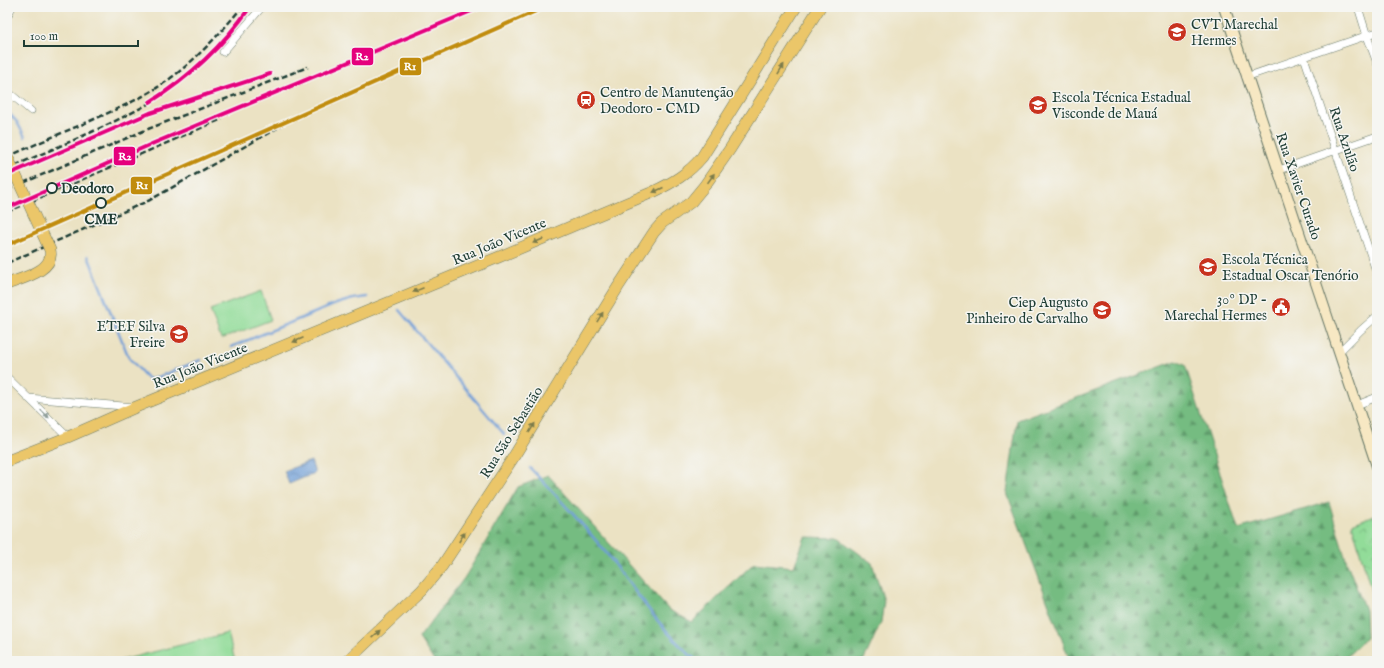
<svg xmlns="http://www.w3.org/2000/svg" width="1384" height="668" font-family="'IM FELL English',serif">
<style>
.forest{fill:url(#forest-firs);stroke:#4a7c5a}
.park{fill:url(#park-crowns);stroke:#588c66}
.pitch{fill:#92dc99;stroke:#588c66}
.water{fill:url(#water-waves);stroke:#466c85}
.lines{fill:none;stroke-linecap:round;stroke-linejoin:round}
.stream{stroke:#6d9cd6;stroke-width:2.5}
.minor-casing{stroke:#676;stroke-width:8}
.secondary-casing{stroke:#676;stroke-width:12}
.primary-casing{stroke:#676;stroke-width:12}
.minor{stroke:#fff;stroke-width:7}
.secondary{stroke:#f7e8c3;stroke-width:10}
.primary{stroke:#ebc669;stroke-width:11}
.rail{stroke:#1f3d34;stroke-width:2.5;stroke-dasharray:6 3;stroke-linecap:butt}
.primary-bridge-casing{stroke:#676;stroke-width:12;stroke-linecap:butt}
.primary-bridge{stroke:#ebc669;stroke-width:11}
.rail-1-casing{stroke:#f6f6f2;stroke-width:7}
.rail-2-casing{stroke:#f6f6f2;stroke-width:7}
.rail-1{stroke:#c18c0d;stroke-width:4}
.rail-2{stroke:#e5007d;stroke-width:4}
.oneway{fill:#7b7b4c}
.oneway2{fill:#8f9e9a}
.stop-dot{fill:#f6f6f2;stroke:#1f3d34;stroke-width:2}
.labels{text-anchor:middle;stroke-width:3;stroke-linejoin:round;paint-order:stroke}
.poi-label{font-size:14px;fill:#1f3d34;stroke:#f6f6f2;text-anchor:start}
.street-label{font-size:14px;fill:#1f3d34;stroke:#f6f6f2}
.stop-label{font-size:14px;font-weight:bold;fill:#1f3d34;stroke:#f6f6f2;text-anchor:start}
.line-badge{stroke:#f6f6f2;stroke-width:1.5}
.badge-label{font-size:11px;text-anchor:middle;font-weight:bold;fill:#fff}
</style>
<defs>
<pattern id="forest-firs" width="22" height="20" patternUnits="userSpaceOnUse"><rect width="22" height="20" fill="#75bc81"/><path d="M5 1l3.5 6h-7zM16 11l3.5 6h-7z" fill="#5f9a6a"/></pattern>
<pattern id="park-crowns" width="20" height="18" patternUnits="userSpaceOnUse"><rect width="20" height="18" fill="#92dc99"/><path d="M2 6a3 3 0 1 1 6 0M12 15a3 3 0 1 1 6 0" fill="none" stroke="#77b47e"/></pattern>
<pattern id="water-waves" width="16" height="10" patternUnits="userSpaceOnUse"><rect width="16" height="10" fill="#6d9cd6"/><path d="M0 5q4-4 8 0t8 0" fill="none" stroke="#5980ae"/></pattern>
</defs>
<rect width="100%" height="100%" fill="#f6f6f2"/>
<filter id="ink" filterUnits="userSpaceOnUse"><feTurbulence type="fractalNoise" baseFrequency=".025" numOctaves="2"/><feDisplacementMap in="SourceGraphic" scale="8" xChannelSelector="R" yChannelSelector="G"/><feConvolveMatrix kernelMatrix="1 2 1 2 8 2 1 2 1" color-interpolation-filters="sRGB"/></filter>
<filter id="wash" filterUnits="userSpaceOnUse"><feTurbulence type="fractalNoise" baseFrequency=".012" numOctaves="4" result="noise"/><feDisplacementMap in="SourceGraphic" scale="16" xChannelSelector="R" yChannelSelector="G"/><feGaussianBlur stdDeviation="0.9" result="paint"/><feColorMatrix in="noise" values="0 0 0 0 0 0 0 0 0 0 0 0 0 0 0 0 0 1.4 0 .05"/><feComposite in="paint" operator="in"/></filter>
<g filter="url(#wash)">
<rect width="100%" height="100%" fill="#ebe2c3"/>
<!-- forest -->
<g class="forest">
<polygon points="1176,361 1185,365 1238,529 1329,502 1347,563 1365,610 1366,638 1342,661 1070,661 1007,493 1017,420"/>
<polygon points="548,475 669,610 692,622 754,563 794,567 805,537 838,538 872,563 884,601 881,622 868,651 863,661 434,661 419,638 465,577 518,487"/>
</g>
<!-- park -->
<polygon class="park" points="1377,514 1377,591 1372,593 1352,524"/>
<!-- pitch -->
<g class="pitch">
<polygon points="261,291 271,320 221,339 210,310"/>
<polygon points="228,633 235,661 118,661"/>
</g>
<!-- water -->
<polygon class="water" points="311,461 315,473 289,484 284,471"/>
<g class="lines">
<!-- stream -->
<g class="stream">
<polyline points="7,111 17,122 25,137"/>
<polyline points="88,256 129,358 148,379 153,379 201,360"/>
<polyline points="399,310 504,434"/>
<polyline points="231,347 336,304 353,299 367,297"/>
<path d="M530,468c27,28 53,56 77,86 29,37 54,77 90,107"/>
</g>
</g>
</g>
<g filter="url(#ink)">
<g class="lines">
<!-- minor casing -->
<g class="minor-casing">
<g id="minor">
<polyline points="1358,7 1367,36 1377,63"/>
<polyline points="7,17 12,7"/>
<polyline points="223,52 262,7"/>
<polyline points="1304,57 1377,274"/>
<polyline points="1246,77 1377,32"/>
<polyline points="7,91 31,111"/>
<polyline points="1279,170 1377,136"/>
<polyline points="1340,351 1361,330 1377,316"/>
<polyline points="7,377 68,437"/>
<polyline points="28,398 135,407"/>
<polyline points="1357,405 1377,397"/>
</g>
</g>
<!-- secondary casing -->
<g class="secondary-casing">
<polyline id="secondary" points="1224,7 1377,466"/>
</g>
<!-- primary casing -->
<g class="primary-casing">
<g id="primary">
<path d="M7,461l61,-24 68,-30 363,-150 154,-65c19,-9 35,-18 49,-35l94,-150"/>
<polyline points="347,661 422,590 442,566 511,461 618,287 654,232 662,223 691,202 705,185 730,149 820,7"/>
</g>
</g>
<!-- minor -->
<use href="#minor" class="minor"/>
<!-- secondary -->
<use href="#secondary" class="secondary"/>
<!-- primary -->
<use href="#primary" class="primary"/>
<!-- rail -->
<g class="rail">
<path d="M7,157c27,-12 54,-24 81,-35 26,-12 52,-22 76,-39 29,-20 55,-48 78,-76"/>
<path d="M7,169c43,-19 88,-37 130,-59 46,-24 84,-61 113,-103"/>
<polyline points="7,190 148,129 308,67"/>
<polyline points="7,212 222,119"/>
<polyline points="7,263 150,200 304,113"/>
</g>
<!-- primary-bridge casing -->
<g class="primary-bridge-casing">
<path id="primary-bridge" d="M7,156l43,94c5,21 -28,28 -43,34"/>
</g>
<!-- primary-bridge -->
<use href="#primary-bridge" class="primary-bridge"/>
<!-- rail-1 casing -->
<g class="rail-1-casing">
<polyline id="rail-1" points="7,245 545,7"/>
</g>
<!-- rail-2 casing -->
<g class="rail-2-casing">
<g id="rail-2">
<path d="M150,102c40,-25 73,-56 100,-95"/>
<polyline points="7,175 150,113 270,74"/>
<polyline points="7,208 154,143 481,7"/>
</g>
</g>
<!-- rail-1 -->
<use href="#rail-1" class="rail-1"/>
<!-- rail-2 -->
<use href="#rail-2" class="rail-2"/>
</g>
<!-- one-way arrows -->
<defs><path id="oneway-solid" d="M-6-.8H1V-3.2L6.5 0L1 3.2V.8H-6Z"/></defs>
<g class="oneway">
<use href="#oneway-solid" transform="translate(781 69) rotate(-58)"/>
<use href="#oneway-solid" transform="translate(711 178) rotate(-55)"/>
<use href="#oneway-solid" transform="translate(658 190) rotate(156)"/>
<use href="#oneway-solid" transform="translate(538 241) rotate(157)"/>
<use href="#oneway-solid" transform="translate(418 290) rotate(158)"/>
<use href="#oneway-solid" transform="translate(600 317) rotate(-58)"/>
<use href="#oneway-solid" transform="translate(298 340) rotate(157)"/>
<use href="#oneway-solid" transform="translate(532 428) rotate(-58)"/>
<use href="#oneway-solid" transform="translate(462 537) rotate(-57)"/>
<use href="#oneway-solid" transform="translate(376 634) rotate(-43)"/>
</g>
<use class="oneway2" href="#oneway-solid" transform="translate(45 414) rotate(44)"/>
</g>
<!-- icons -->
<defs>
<g id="school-disc" transform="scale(1)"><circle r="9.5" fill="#c8321e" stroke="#f6f6f2"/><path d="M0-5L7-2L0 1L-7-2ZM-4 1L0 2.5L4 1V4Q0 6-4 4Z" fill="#fff"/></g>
<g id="station-disc" transform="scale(1)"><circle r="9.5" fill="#c8321e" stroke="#f6f6f2"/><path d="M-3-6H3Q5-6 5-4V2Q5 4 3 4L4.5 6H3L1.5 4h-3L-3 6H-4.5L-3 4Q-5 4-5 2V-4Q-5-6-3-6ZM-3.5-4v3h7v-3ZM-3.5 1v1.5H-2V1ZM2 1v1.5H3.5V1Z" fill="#fff"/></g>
<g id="university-disc" transform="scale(1)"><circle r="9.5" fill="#c8321e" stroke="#f6f6f2"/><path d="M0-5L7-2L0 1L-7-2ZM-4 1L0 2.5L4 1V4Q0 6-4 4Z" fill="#fff"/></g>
<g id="civic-disc" transform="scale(1)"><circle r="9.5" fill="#c8321e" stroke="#f6f6f2"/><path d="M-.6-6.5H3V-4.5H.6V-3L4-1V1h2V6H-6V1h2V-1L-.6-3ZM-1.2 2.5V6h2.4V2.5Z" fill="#fff"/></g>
</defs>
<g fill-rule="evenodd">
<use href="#school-disc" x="1177" y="32"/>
<use href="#station-disc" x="586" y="100"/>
<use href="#university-disc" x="1038" y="105"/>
<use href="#university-disc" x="1208" y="267"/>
<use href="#civic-disc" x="1281" y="307"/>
<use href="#school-disc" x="1102" y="310"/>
<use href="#school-disc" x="179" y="334"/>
</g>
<!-- markers -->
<g class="stop-dot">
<circle cx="52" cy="188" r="5"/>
<circle cx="101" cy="203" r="5"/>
</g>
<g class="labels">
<!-- poi labels -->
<g class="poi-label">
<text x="1191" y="29">CVT Marechal<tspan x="1191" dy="16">Hermes</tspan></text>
<text x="600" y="97">Centro de Manutenção<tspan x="600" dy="16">Deodoro - CMD</tspan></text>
<text x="1052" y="102">Escola Técnica Estadual<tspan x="1052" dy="16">Visconde de Mauá</tspan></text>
<text x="1222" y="264">Escola Técnica<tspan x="1222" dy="16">Estadual Oscar Tenório</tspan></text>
<text x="1267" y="304" text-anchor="end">30º DP -<tspan x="1267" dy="16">Marechal Hermes</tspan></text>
<text x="1088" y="307" text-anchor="end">Ciep Augusto<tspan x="1088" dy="16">Pinheiro de Carvalho</tspan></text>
<text x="165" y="331" text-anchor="end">ETEF Silva<tspan x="165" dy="16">Freire</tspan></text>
</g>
<!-- street labels -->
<g class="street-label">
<text transform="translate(1345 139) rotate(71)" y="5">Rua Azulão</text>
<text transform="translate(1299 186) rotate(71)" y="5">Rua Xavier Curado</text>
<text transform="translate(499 241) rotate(-23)" y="5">Rua João Vicente</text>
<text transform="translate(200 365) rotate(-22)" y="5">Rua João Vicente</text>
<text transform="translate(511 432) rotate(-58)" y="5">Rua São Sebastião</text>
</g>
<!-- stop labels -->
<g class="stop-label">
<text x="61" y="193">Deodoro</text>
<text x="101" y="224" text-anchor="middle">CME</text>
</g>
</g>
<g class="line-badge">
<rect x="351" y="47" width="23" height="19" rx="4" fill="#e5007d"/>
<rect x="399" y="57" width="23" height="19" rx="4" fill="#c18c0d"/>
<rect x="113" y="146" width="23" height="20" rx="4" fill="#e5007d"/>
<rect x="130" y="176" width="23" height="19" rx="4" fill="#c18c0d"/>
</g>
<g class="badge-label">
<text x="362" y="60">R2</text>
<text x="410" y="70">R1</text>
<text x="125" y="160">R2</text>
<text x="142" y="189">R1</text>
</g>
<!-- margin -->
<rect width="1384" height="668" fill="none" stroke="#f6f6f2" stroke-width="24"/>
<!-- scale -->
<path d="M24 40v6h114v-6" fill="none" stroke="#1f3d34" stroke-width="2"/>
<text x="30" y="40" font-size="12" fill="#1f3d34" stroke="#f6f6f2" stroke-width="3" paint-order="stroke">100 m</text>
</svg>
